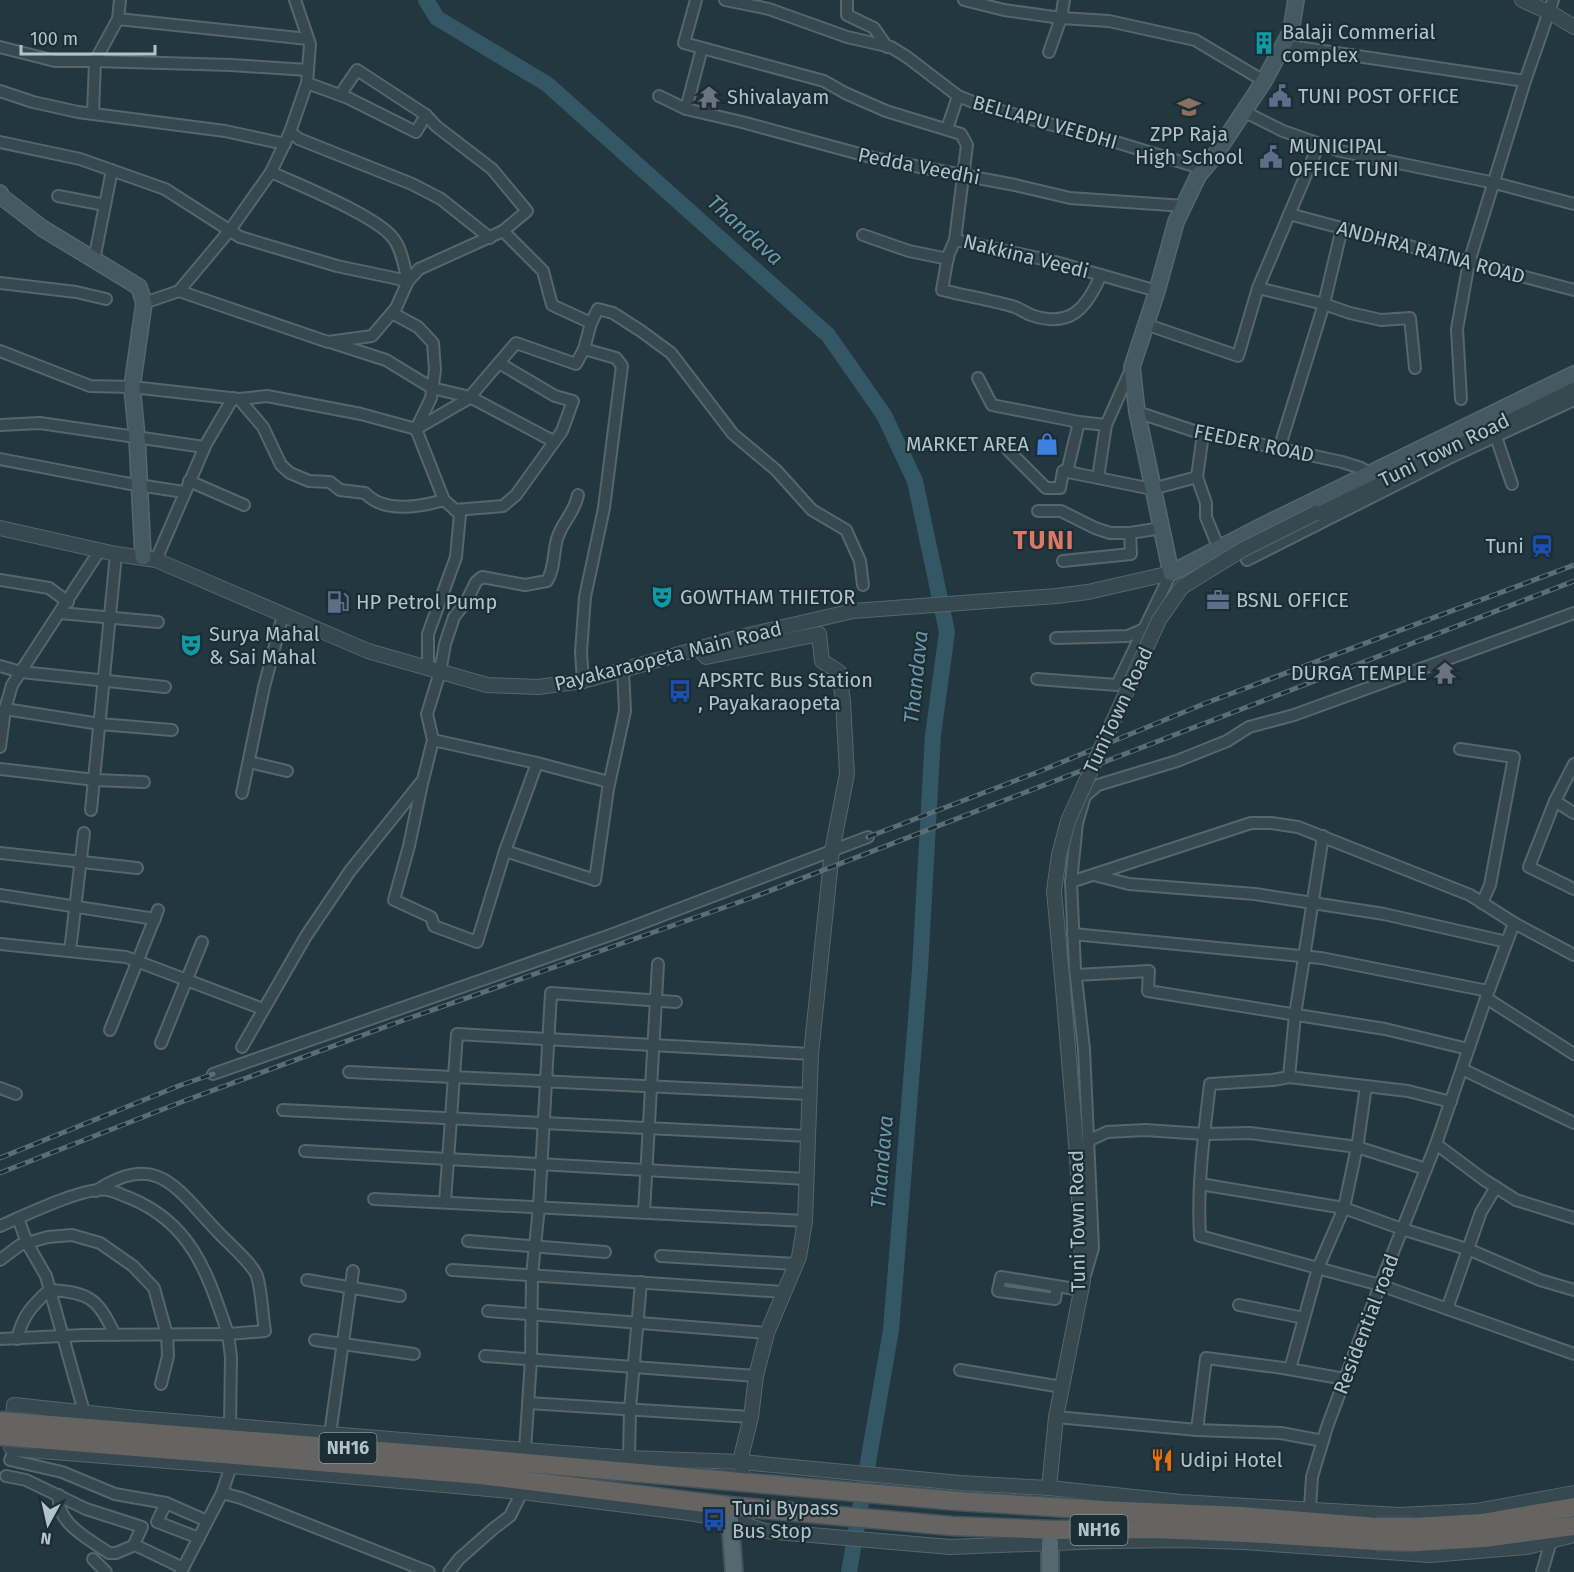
<svg xmlns="http://www.w3.org/2000/svg" width="1574" height="1572" font-family="'Fira Sans',sans-serif">
<style>
.lines{fill:none;stroke-linecap:round;stroke-linejoin:round}
.river{stroke:#345765;stroke-width:16}
.minor-casing{stroke:#55666d;stroke-width:14}
.tertiary-casing{stroke:#55666d;stroke-width:16}
.secondary-casing{stroke:#55666d;stroke-width:18}
.primary-casing{stroke:#43545b;stroke-width:20}
.trunk-casing{stroke:#42535a;stroke-width:21}
.minor{stroke:#37484f;stroke-width:10}
.tertiary{stroke:#37484f;stroke-width:14}
.secondary{stroke:#455963;stroke-width:15}
.primary{stroke:#55686f;stroke-width:16}
.trunk{stroke:#666462;stroke-width:18}
.rail-casing{stroke:#596e77;stroke-width:5}
.rail{stroke:#1c2d34;stroke-width:3;stroke-dasharray:9;stroke-linecap:butt}
.tertiary-bridge-casing{stroke:#55666d;stroke-width:16;stroke-linecap:butt}
.trunk-bridge-casing{stroke:#42535a;stroke-width:21;stroke-linecap:butt}
.tertiary-bridge{stroke:#37484f;stroke-width:14}
.trunk-bridge{stroke:#666462;stroke-width:18}
.labels{text-anchor:middle;stroke-width:4.5;stroke-linejoin:round;paint-order:stroke}
.shield{fill:#1c2d34;stroke:#86969d;stroke-width:1.5}
.shield-label{font-size:18px;font-weight:bold;fill:#b3c3ca}
.poi-label{font-size:20px;fill:#b3c3ca;stroke:#1c2d34;text-anchor:start}
.street-label{font-size:20px;fill:#b3c3ca;stroke:#1c2d34}
.water-label{font-size:21px;font-style:italic;fill:#6b99ab;stroke:#1c2d34}
.district-label{font-size:26px;font-weight:bold;letter-spacing:1.5px;fill:#dc7866;stroke:#1c2d34}
</style>
<rect width="100%" height="100%" fill="#233740"/>
<g class="lines">
<!-- river -->
<polyline class="river" points="426,0 437,18 547,84 828,335 884,415 915,481 947,632 933,735 920,969 891,1330 849,1572"/>
<!-- minor casing -->
<g class="minor-casing">
<g id="minor">
<polyline points="696,0 684,43 824,81 845,93 886,111 961,134 967,145 955,240 1052,261 1157,291"/>
<polyline points="725,0 769,9 847,37 891,47 907,57 958,96 983,106 1119,143 1204,169"/>
<polyline points="847,0 847,15 874,28 887,47"/>
<polyline points="964,0 1004,10 1061,18 1064,0"/>
<polyline points="118,19 308,39"/>
<polyline points="1283,45 1525,81"/>
<polyline points="0,47 55,61 95,61 118,19 120,0"/>
<polyline points="1049,52 1061,18 1109,21 1195,40 1264,81"/>
<polyline points="307,83 348,98 416,132 426,115 357,70 340,95"/>
<polyline points="0,91 33,102 78,112 225,131 285,144"/>
<polyline points="659,96 686,109 742,122 878,159 1015,185 1070,198 1184,206"/>
<polyline points="686,109 702,48"/>
<polyline points="1243,111 1283,131 1340,151 1495,183 1574,204"/>
<polyline points="93,114 95,61 231,65 308,70"/>
<polyline points="426,115 436,126 492,169 527,211 503,231"/>
<polyline points="947,129 958,96"/>
<polyline points="290,132 299,139 412,184 441,199 490,238"/>
<polyline points="0,142 80,159 165,189 240,237 337,266 408,281"/>
<polyline points="1319,144 1258,288 1324,304 1350,313 1381,320 1410,318 1415,368"/>
<path d="M271,172c28,13 106,44 122,66 9,11 11,29 15,43"/>
<polyline points="58,196 105,205"/>
<polyline points="1289,214 1574,290"/>
<polyline points="863,235 909,251 948,259"/>
<path d="M955,240l-7,16 -6,34c24,6 49,10 73,17 5,2 11,6 16,8 40,14 56,-8 70,-40"/>
<polyline points="94,260 112,170"/>
<polyline points="0,283 76,292 106,299"/>
<polyline points="179,291 328,342 372,336 396,308 408,281 419,269 503,231 543,271 552,305 591,323 584,349"/>
<polyline points="144,303 179,291 230,230 271,172 290,132 307,83 310,44 295,0"/>
<polyline points="591,323 598,309 613,313 641,331 671,353 733,434 776,470 812,510 846,530 860,561 863,585"/>
<polyline points="1145,324 1238,356 1258,288"/>
<polyline points="333,343 386,360 432,388 470,397 553,441"/>
<polyline points="0,351 90,386 132,387 239,399 267,396 361,414 416,429 431,398 435,370 433,343 418,327 392,313"/>
<polyline points="978,378 992,405 1079,422 1106,425 1098,478 1063,471 1060,488 1046,488 1008,450"/>
<path d="M239,399l24,28 18,38 9,8 19,8 21,1 10,8 25,3c19,20 55,14 79,7"/>
<polyline points="1461,399 1457,329 1469,262 1525,81 1553,0"/>
<polyline points="1137,412 1203,434 1245,441 1342,462 1361,468 1371,474"/>
<polyline points="0,425 40,423 204,447"/>
<polyline points="1106,425 1132,367"/>
<polyline points="1496,437 1512,484"/>
<polyline points="1279,449 1324,304 1342,228"/>
<polyline points="0,459 125,483 184,492"/>
<polyline points="1067,472 1079,422"/>
<polyline points="1197,477 1203,434"/>
<polyline points="1098,478 1152,489 1197,477 1206,503 1206,517 1219,549"/>
<polyline points="189,481 244,505"/>
<polyline points="455,510 503,506 516,495 562,431 573,401 555,396 499,363"/>
<polyline points="1038,511 1061,511 1095,528 1110,533 1130,533 1131,554 1063,561"/>
<polyline points="1130,533 1162,528"/>
<polyline points="156,560 206,444 233,398"/>
<polyline points="1247,560 1447,459 1574,400"/>
<polyline points="0,580 49,588 68,602"/>
<polyline points="60,613 158,622"/>
<polyline points="1056,638 1128,636 1144,629 1171,573"/>
<polyline points="0,666 21,672 165,687"/>
<polyline points="428,668 428,634 456,557 460,514 444,500 416,429 468,399 516,343 576,364 584,349 616,358 622,366 604,508 585,597 581,652 583,681"/>
<polyline points="1037,679 1117,685 1144,629"/>
<polyline points="5,709 100,724 172,730"/>
<polyline points="433,740 537,763 609,782"/>
<polyline points="0,747 5,709 12,685 100,550"/>
<polyline points="1460,749 1514,757 1490,885 1482,903"/>
<polyline points="249,762 287,771"/>
<polyline points="1574,764 1555,801 1529,867 1574,889"/>
<polyline points="0,769 95,780 144,782"/>
<polyline points="422,784 409,846 394,900 431,917 434,926 477,942 505,851 537,763"/>
<polyline points="242,793 264,687 283,615"/>
<polyline points="1555,801 1574,813"/>
<polyline points="91,810 116,554"/>
<polyline points="505,851 595,880 608,789 625,711 623,670"/>
<polyline points="0,853 137,868"/>
<polyline points="1094,875 1129,884 1255,894 1384,914 1507,942"/>
<polyline points="1071,882 1251,823 1271,823 1298,827 1470,895 1514,923 1574,955"/>
<polyline points="0,895 155,919"/>
<polyline points="1514,923 1486,998 1574,1054"/>
<polyline points="1073,934 1321,958 1488,991"/>
<polyline points="0,944 126,957 263,1009"/>
<polyline points="70,951 84,833"/>
<polyline points="1076,975 1149,971 1148,991 1385,1029 1468,1049"/>
<polyline points="110,1030 158,910"/>
<polyline points="161,1043 202,942"/>
<path d="M242,1047l64,-111 44,-65 73,-91 10,-40 -6,-26 13,-42 5,-28 9,-27 12,-15 10,-20 6,-5 43,8 22,-4c8,-13 6,-28 10,-42 5,-17 17,-25 21,-44"/>
<polyline points="1462,1069 1574,1123"/>
<polyline points="349,1072 809,1094"/>
<polyline points="213,1074 616,933 868,837"/>
<polyline points="1289,1077 1295,1015 1323,836"/>
<polyline points="0,1088 16,1094"/>
<path d="M1451,1102l-43,-11 -119,-14 -16,3 -63,4c-6,50 -13,101 -10,152l180,49 194,69"/>
<polyline points="283,1110 808,1136"/>
<polyline points="1088,1141 1107,1132 1145,1130 1204,1134 1250,1133 1357,1147 1426,1169"/>
<polyline points="1436,1144 1483,1179 1516,1200 1574,1218"/>
<polyline points="305,1151 806,1179"/>
<polyline points="1200,1184 1344,1208 1402,1229 1470,1250 1540,1280 1574,1290"/>
<polyline points="374,1199 805,1221"/>
<polyline points="445,1202 457,1034 811,1054"/>
<polyline points="644,1212 658,964"/>
<polyline points="18,1218 27,1243 46,1276 84,1412"/>
<path d="M0,1226c24,-10 84,-40 108,-36 7,1 15,6 22,8 63,26 78,77 98,136l37,-3c-3,-18 -3,-38 -8,-55 -4,-12 -31,-35 -40,-45 -40,-42 -60,-81 -121,-40"/>
<polyline points="468,1241 605,1252"/>
<polyline points="661,1256 795,1264"/>
<polyline points="0,1260 20,1245 48,1237 72,1235 100,1243 133,1266 154,1288 167,1335 168,1356 161,1384"/>
<polyline points="452,1270 783,1292"/>
<polyline points="1085,1275 1093,1248 1084,1049 1075,969 1071,882 1077,823 1085,796 1098,785 1177,761 1227,741 1249,727 1294,715 1574,613"/>
<polyline points="307,1280 400,1296"/>
<polyline points="1057,1286 1055,1299 998,1291 1001,1277 1081,1290"/>
<polyline points="1239,1305 1304,1318"/>
<polyline points="1447,1309 1481,1212 1496,1187"/>
<polyline points="488,1311 767,1333"/>
<polyline points="0,1339 84,1335 228,1334 231,1357 230,1425"/>
<path d="M17,1339c6,-24 15,-33 32,-49 41,2 49,9 66,45"/>
<polyline points="315,1340 414,1354"/>
<polyline points="485,1356 756,1376"/>
<polyline points="1290,1369 1318,1268 1344,1208 1358,1142 1366,1086"/>
<polyline points="960,1370 1062,1387"/>
<polyline points="528,1403 751,1417"/>
<polyline points="1056,1417 1197,1430 1281,1433 1323,1441"/>
<polyline points="1197,1430 1206,1358 1283,1368 1345,1379"/>
<polyline points="330,1434 353,1271"/>
<polyline points="15,1449 10,1460 62,1472 115,1494 166,1503 207,1521"/>
<polyline points="525,1450 531,1360 532,1275 539,1207 551,993 676,1002"/>
<polyline points="629,1458 630,1409 641,1282"/>
<polyline points="6,1476 26,1480 86,1509 142,1527 135,1542 135,1545 183,1568"/>
<polyline points="222,1493 241,1498 429,1572"/>
<path d="M59,1495c-4,28 30,44 50,58h7l19,-8"/>
<polyline points="166,1503 157,1522 199,1538"/>
<polyline points="1310,1508 1312,1477 1327,1427 1380,1285 1436,1144 1486,998"/>
<polyline points="93,1559 106,1572"/>
<polyline points="181,1572 222,1493 231,1466"/>
<polyline points="449,1572 459,1559 493,1529 510,1516 522,1492"/>
<polyline points="1542,1572 1551,1541"/>
</g>
</g>
<!-- tertiary casing -->
<g class="tertiary-casing">
<g id="tertiary">
<polyline points="1522,0 1553,14 1574,27"/>
<polyline points="1316,513 1485,429 1574,389"/>
<polyline points="0,528 116,554 156,560 368,651 487,685 538,687 583,681 740,637 853,611 1056,596 1088,592 1171,573"/>
<polyline points="699,649 706,657 819,634 822,661 839,672 843,701 847,774 832,851 811,1054 805,1221 799,1257 767,1333 756,1376 751,1417 742,1453 742,1481"/>
<polyline points="1049,1488 1056,1417 1083,1281 1077,1155 1063,988"/>
<polyline points="1574,1493 1476,1511 1399,1515 1181,1502 1049,1488 960,1483 742,1462 629,1458 525,1450 136,1418 14,1405 11,1447 15,1449 231,1466 522,1492 689,1513 730,1520 765,1531 950,1547 1104,1541 1184,1540 1243,1542 1430,1555 1527,1547 1574,1535"/>
</g>
</g>
<!-- secondary casing -->
<g class="secondary-casing">
<g id="secondary">
<polyline points="1296,0 1291,31 1264,81 1213,158 1198,176 1176,222 1157,291 1132,367 1137,412 1171,573 1264,525 1574,374"/>
<polyline points="0,193 2,197 42,228 139,287 144,303 132,387 137,437 143,557"/>
</g>
</g>
<!-- primary casing -->
<g class="primary-casing">
<g id="primary">
<polyline points="729,1506 734,1572"/>
<polyline points="1050,1572 1050,1543"/>
</g>
</g>
<!-- trunk casing -->
<g class="trunk-casing">
<g id="trunk">
<polyline points="38,1424 482,1459 957,1501 1101,1510 1241,1516 1377,1527"/>
<polyline points="36,1439 480,1475 729,1506 952,1526 1053,1530 1154,1529 1246,1533 1376,1541"/>
<polyline points="1414,1527 1482,1523 1574,1507"/>
<polyline points="1417,1542 1484,1538 1574,1526"/>
</g>
</g>
<!-- minor -->
<use href="#minor" class="minor"/>
<!-- tertiary -->
<use href="#tertiary" class="tertiary"/>
<!-- secondary -->
<use href="#secondary" class="secondary"/>
<!-- primary -->
<use href="#primary" class="primary"/>
<!-- trunk -->
<use href="#trunk" class="trunk"/>
<!-- rail casing -->
<g class="rail-casing">
<g id="rail">
<polyline points="868,837 1038,772 1206,703 1574,565"/>
<polyline points="0,1158 181,1085 213,1074"/>
<polyline points="0,1173 184,1101 404,1020 751,898 1574,581"/>
</g>
</g>
<!-- rail -->
<use href="#rail" class="rail"/>
<!-- tertiary-bridge casing -->
<g class="tertiary-bridge-casing">
<polyline id="tertiary-bridge" points="1063,988 1054,891 1059,855 1068,821 1159,620 1182,587 1242,550 1316,513"/>
</g>
<!-- trunk-bridge casing -->
<g class="trunk-bridge-casing">
<g id="trunk-bridge">
<polyline points="0,1421 38,1424"/>
<polyline points="0,1436 36,1439"/>
<polyline points="1377,1527 1414,1527"/>
<polyline points="1376,1541 1417,1542"/>
</g>
</g>
<!-- tertiary-bridge -->
<use href="#tertiary-bridge" class="tertiary-bridge"/>
<!-- trunk-bridge -->
<use href="#trunk-bridge" class="trunk-bridge"/>
</g>
<!-- icons -->
<defs>
<g id="building-bare" transform="scale(1.8)"><path d="M-4-6H4V6H1V3H-1V6H-4ZM-2.5-4.3h1.7v1.8h-1.7ZM.8-4.3h1.7v1.8H.8ZM-2.5-1h1.7V.8h-1.7ZM.8-1h1.7V.8H.8Z" fill="#0f9aa8" stroke="#1c2d34" stroke-width="2.5" paint-order="stroke"/></g>
<g id="civic-bare" transform="scale(1.8)"><path d="M-.6-6.5H3V-4.5H.6V-3L4-1V1h2V6H-6V1h2V-1L-.6-3ZM-1.2 2.5V6h2.4V2.5Z" fill="#5c6f8a" stroke="#1c2d34" stroke-width="2.5" paint-order="stroke"/></g>
<g id="temple-bare" transform="scale(1.8)"><path d="M0-6L5-2H3V0L6.5 2.5H4V6H1.5V3h-3V6H-4V2.5H-6.5L-3 0V-2H-5Z" fill="#6b7280" stroke="#1c2d34" stroke-width="2.5" paint-order="stroke"/></g>
<g id="school-bare" transform="scale(1.8)"><path d="M0-5L7-2L0 1L-7-2ZM-4 1L0 2.5L4 1V4Q0 6-4 4Z" fill="#8d6e63" stroke="#1c2d34" stroke-width="2.5" paint-order="stroke"/></g>
<g id="shop-bare" transform="scale(1.8)"><path d="M-5-2.5h2.3a2.7 3.5 0 0 1 5.4 0H5L5.5 6h-11ZM-1.5-2.5h3a1.5 2.3 0 0 0-3 0Z" fill="#3f7fe0" stroke="#1c2d34" stroke-width="2.5" paint-order="stroke"/></g>
<g id="station-bare" transform="scale(1.8)"><path d="M-3-6H3Q5-6 5-4V2Q5 4 3 4L4.5 6H3L1.5 4h-3L-3 6H-4.5L-3 4Q-5 4-5 2V-4Q-5-6-3-6ZM-3.5-4v3h7v-3ZM-3.5 1v1.5H-2V1ZM2 1v1.5H3.5V1Z" fill="#1a4fb4" stroke="#1c2d34" stroke-width="2.5" paint-order="stroke"/></g>
<g id="theatre-bare" transform="scale(1.8)"><path d="M-5-5.5Q0-4 5-5.5V0Q5 5 0 6Q-5 5-5 0ZM-3.3-2.5H-1v1.5H-3.3ZM1-2.5H3.3v1.5H1ZM-2.8 1Q0 5.5 2.8 1Z" fill="#0f9aa8" stroke="#1c2d34" stroke-width="2.5" paint-order="stroke"/></g>
<g id="office-bare" transform="scale(1.8)"><path d="M-6-3h4V-5.5h4V-3h4V5H-6ZM-1-4.5V-3h2v-1.5ZM-6 0V1H6V0Z" fill="#5c6f8a" stroke="#1c2d34" stroke-width="2.5" paint-order="stroke"/></g>
<g id="fuel-bare" transform="scale(1.8)"><path d="M-5.5-6h7V0h2V4h1.3V-2.5L3-4.5l.8-.8L6-3V5H2.5V1h-1V6h-7ZM-4.2-4.7v3.2H.2V-4.7Z" fill="#5c6f8a" stroke="#1c2d34" stroke-width="2.5" paint-order="stroke"/></g>
<g id="bus-bare" transform="scale(1.8)"><path d="M-5-6H5V4H4V6H2V4H-2V6H-4V4H-5ZM-3.5-4V0h7V-4ZM-3.5 1.2v1.5H-2V1.2ZM2 1.2v1.5H3.5V1.2Z" fill="#1a4fb4" stroke="#1c2d34" stroke-width="2.5" paint-order="stroke"/></g>
<g id="restaurant-bare" transform="scale(1.8)"><path d="M-5-6h1v4h1v-4h1v4h1v-4h1v5L-1.5 .5V6h-2V.5L-5-1ZM5-6V6H3V1.5H1.5Q1.5-4 5-6Z" fill="#e8710a" stroke="#1c2d34" stroke-width="2.5" paint-order="stroke"/></g>
</defs>
<g fill-rule="evenodd">
<use href="#building-bare" x="1264" y="43"/>
<use href="#civic-bare" x="1280" y="96"/>
<use href="#temple-bare" x="709" y="97"/>
<use href="#school-bare" x="1189" y="107"/>
<use href="#civic-bare" x="1271" y="157"/>
<use href="#shop-bare" x="1047" y="444"/>
<use href="#station-bare" x="1542" y="546"/>
<use href="#theatre-bare" x="662" y="597"/>
<use href="#office-bare" x="1218" y="600"/>
<use href="#fuel-bare" x="338" y="602"/>
<use href="#theatre-bare" x="191" y="645"/>
<use href="#temple-bare" x="1445" y="673"/>
<use href="#bus-bare" x="680" y="691"/>
<use href="#restaurant-bare" x="1162" y="1460"/>
<use href="#bus-bare" x="714" y="1520"/>
</g>
<g class="labels">
<!-- shield labels -->
<g class="shield">
<rect x="319.5" y="1433" width="57" height="30" rx="4.5"/>
<rect x="1070.5" y="1515" width="57" height="30" rx="4.5"/>
</g>
<g class="shield-label">
<text x="348" y="1454">NH16</text>
<text x="1099" y="1536">NH16</text>
</g>
<!-- poi labels -->
<g class="poi-label">
<text x="1282" y="39">Balaji Commerial<tspan x="1282" dy="23">complex</tspan></text>
<text x="1298" y="103">TUNI POST OFFICE</text>
<text x="727" y="104">Shivalayam</text>
<text x="1189" y="141" text-anchor="middle">ZPP Raja<tspan x="1189" dy="23">High School</tspan></text>
<text x="1289" y="153">MUNICIPAL<tspan x="1289" dy="23">OFFICE TUNI</tspan></text>
<text x="1029" y="451" text-anchor="end">MARKET AREA</text>
<text x="1524" y="553" text-anchor="end">Tuni</text>
<text x="680" y="604">GOWTHAM THIETOR</text>
<text x="1236" y="607">BSNL OFFICE</text>
<text x="356" y="609">HP Petrol Pump</text>
<text x="209" y="641">Surya Mahal<tspan x="209" dy="23">&amp; Sai Mahal</tspan></text>
<text x="1427" y="680" text-anchor="end">DURGA TEMPLE</text>
<text x="698" y="687">APSRTC Bus Station<tspan x="698" dy="23">, Payakaraopeta</tspan></text>
<text x="1180" y="1467">Udipi Hotel</text>
<text x="732" y="1515">Tuni Bypass<tspan x="732" dy="23">Bus Stop</tspan></text>
</g>
<!-- street labels -->
<g class="street-label">
<text transform="translate(1045 122) rotate(16)" y="7">BELLAPU VEEDHI</text>
<text transform="translate(919 166) rotate(11)" y="7">Pedda Veedhi</text>
<text transform="translate(1431 252) rotate(15)" y="7">ANDHRA RATNA ROAD</text>
<text transform="translate(1026 256) rotate(14)" y="7">Nakkina Veedi</text>
<text transform="translate(1254 443) rotate(12)" y="7">FEEDER ROAD</text>
<text transform="translate(1444 450) rotate(-26)" y="7">Tuni Town Road</text>
<text transform="translate(668 656) rotate(-14)" y="7">Payakaraopeta Main Road</text>
<text transform="translate(1118 710) rotate(-65)" y="7">TuniTown Road</text>
<text transform="translate(1077 1221) rotate(-91)" y="7">Tuni Town Road</text>
<text transform="translate(1366 1324) rotate(-69)" y="7">Residential road</text>
</g>
<!-- water labels -->
<g class="water-label">
<text transform="translate(745 230) rotate(42)" y="7">Thandava</text>
<text transform="translate(916 677) rotate(-84)" y="7">Thandava</text>
<text transform="translate(882 1162) rotate(-85)" y="7">Thandava</text>
</g>
<!-- district labels -->
<g class="district-label">
<text x="1044" y="549">TUNI</text>
</g>
</g>
<!-- north arrow -->
<g transform="translate(48 1524) rotate(188)" stroke="#1c2d34" stroke-width="4.5" paint-order="stroke">
<path d="M0-4.5L10 22L0 15L-10 22Z" fill="#b3c3ca"/>
<text y="-9" font-size="16" font-weight="bold" text-anchor="middle" fill="#b3c3ca">N</text>
</g>
<!-- scale -->
<path d="M21 45v9h134v-9" fill="none" stroke="#b3c3ca" stroke-width="3"/>
<text x="30" y="45" font-size="18" fill="#b3c3ca" stroke="#1c2d34" stroke-width="4.5" paint-order="stroke">100 m</text>
</svg>
